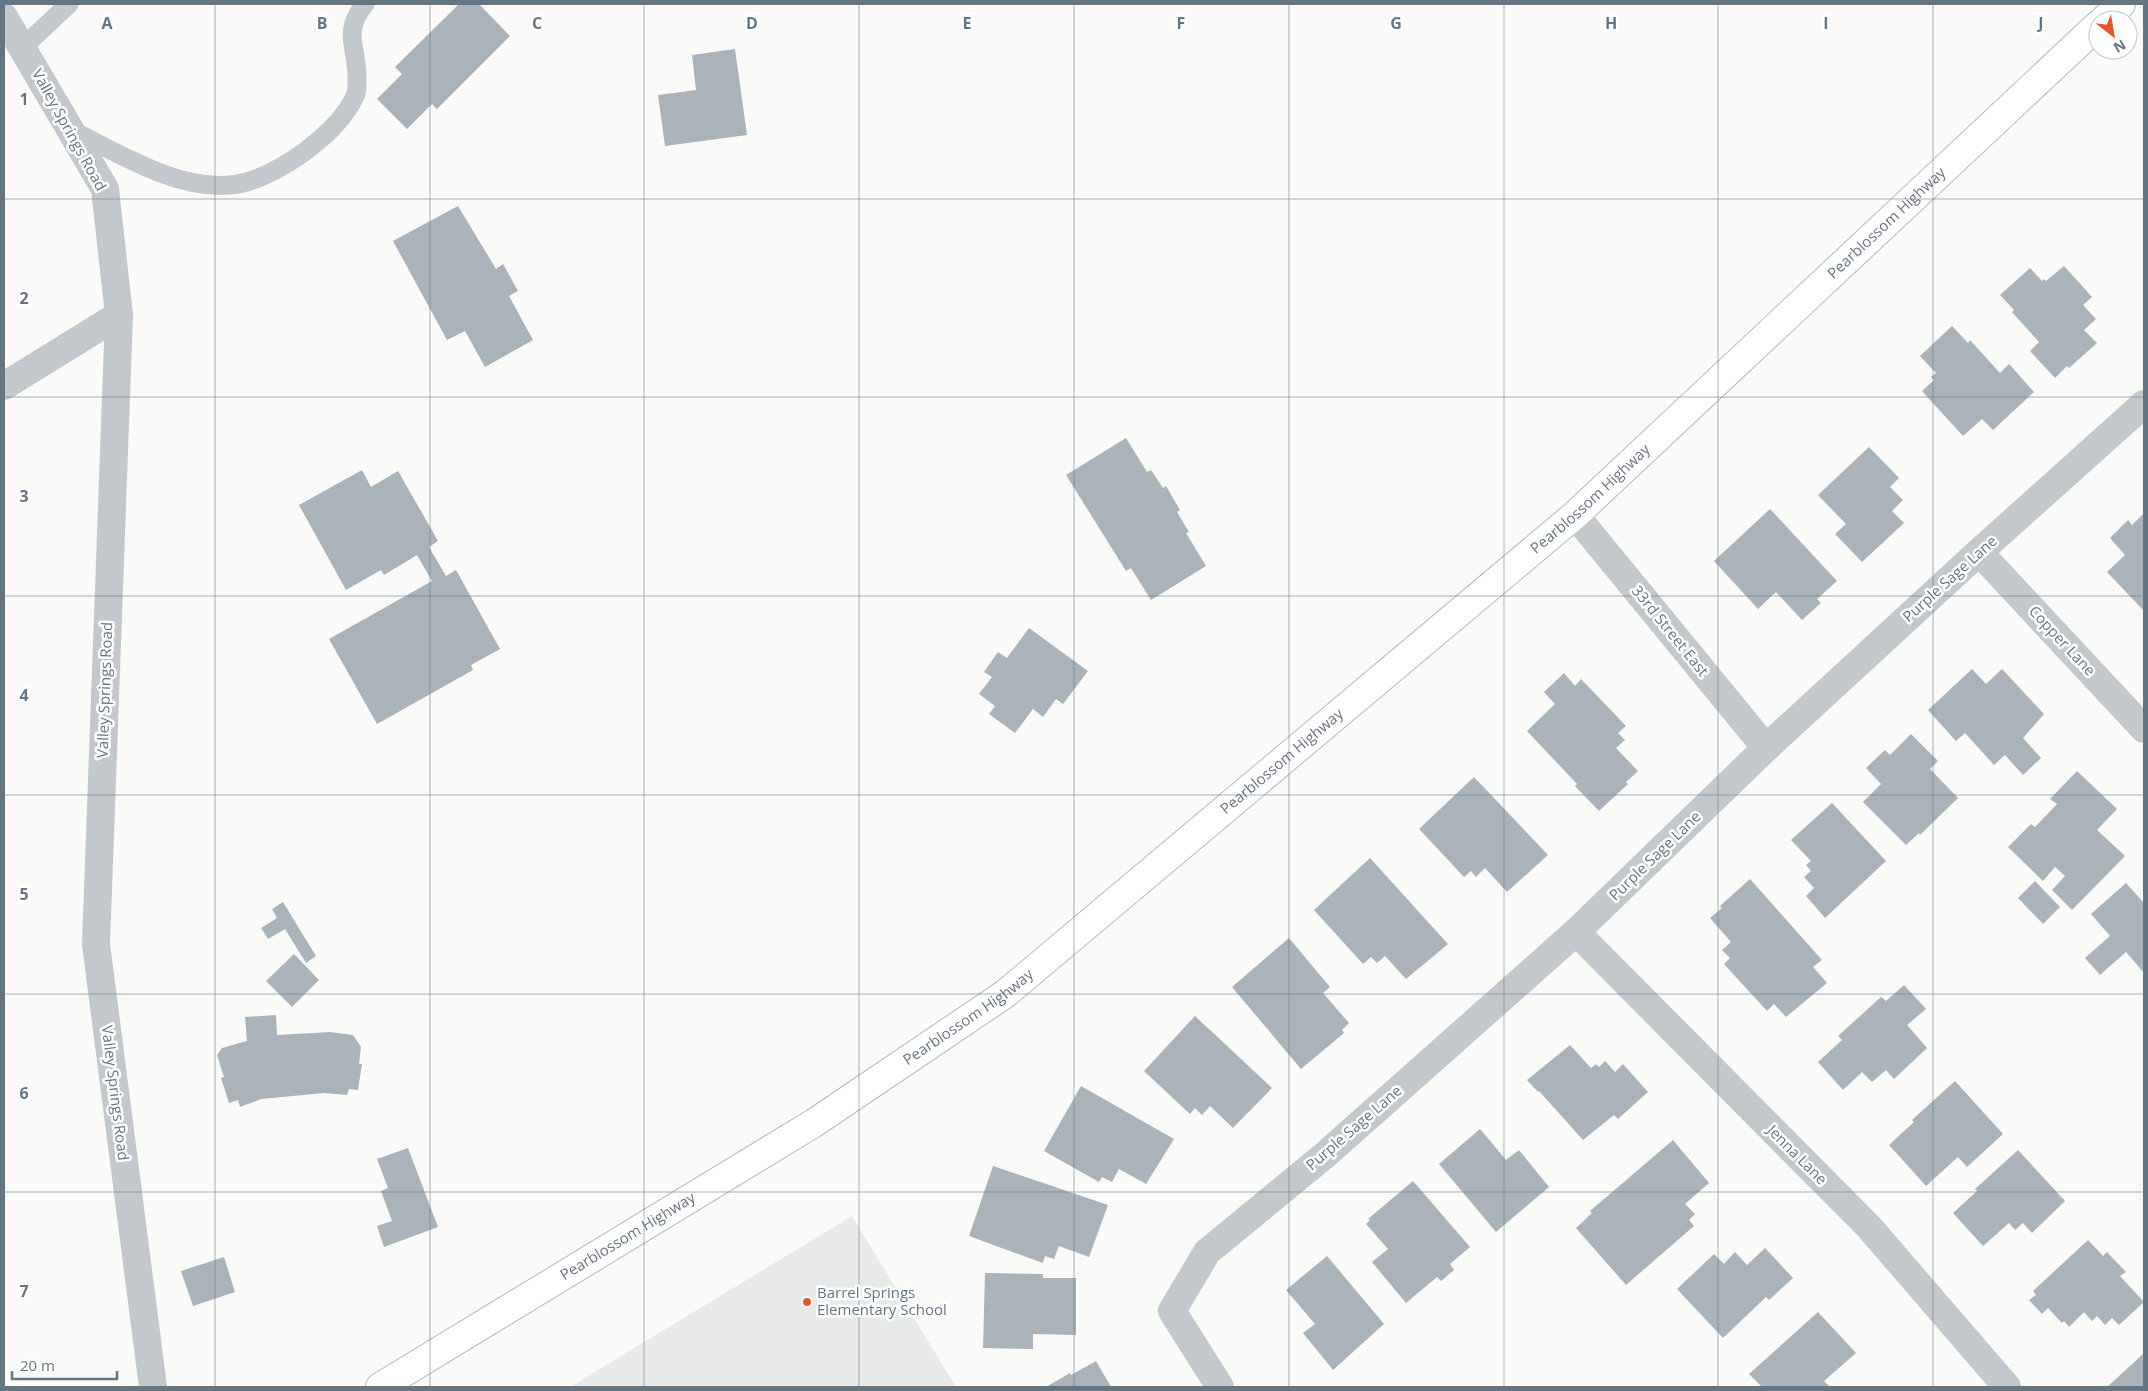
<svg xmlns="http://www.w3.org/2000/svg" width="2148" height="1391" font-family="'Open Sans',sans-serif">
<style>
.built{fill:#e8e9e9}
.building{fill:#aab3b9}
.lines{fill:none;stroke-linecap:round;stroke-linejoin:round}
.primary-casing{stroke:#b5babe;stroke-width:30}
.lane{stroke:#c3c8cc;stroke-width:19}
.street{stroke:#c3c8cc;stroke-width:28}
.primary{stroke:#fff;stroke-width:28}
.grid{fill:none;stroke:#657683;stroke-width:1;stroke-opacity:0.55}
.poi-dot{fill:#e4572e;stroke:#fff;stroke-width:2}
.labels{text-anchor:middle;stroke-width:5;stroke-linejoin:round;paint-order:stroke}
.street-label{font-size:15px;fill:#657683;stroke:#fff}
.poi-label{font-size:15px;fill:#657683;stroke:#fff;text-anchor:start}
.grid-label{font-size:16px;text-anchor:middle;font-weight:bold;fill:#657683;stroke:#fff;stroke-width:5;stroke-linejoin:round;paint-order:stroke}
</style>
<rect width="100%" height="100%" fill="#fafaf8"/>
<!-- built -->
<polygon class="built" points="852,1216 956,1387 570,1387"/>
<!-- building -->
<g class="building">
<polygon points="459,4 479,4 510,36 437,109 432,104 407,129 377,99 402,74 395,67"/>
<polygon points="735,49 747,135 665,146 658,95 696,90 692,55"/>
<polygon points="458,206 496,269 503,264 518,291 509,296 533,340 485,367 465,331 447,340 393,241"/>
<polygon points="2064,266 2092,297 2083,305 2096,319 2084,330 2097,343 2069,368 2067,366 2055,378 2030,351 2039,342 2012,312 2014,310 2000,295 2030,268 2042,281 2044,279 2046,281"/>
<polygon points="1952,326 1968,343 1970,340 2000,373 2009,364 2034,392 1993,430 1982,419 1963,436 1922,391 1934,380 1931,377 1936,373 1920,356"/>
<polygon points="1126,438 1147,472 1151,470 1163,488 1166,486 1180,510 1177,512 1189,532 1186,533 1206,566 1151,600 1131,568 1126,571 1066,475"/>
<polygon points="1869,447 1899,478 1890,487 1903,500 1892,511 1904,523 1862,562 1835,534 1846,524 1818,495"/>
<polygon points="362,470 371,487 398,471 438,541 429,547 446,576 456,570 500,649 471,665 473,670 377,724 329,639 432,581 417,555 384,575 381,570 346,590 299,505"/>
<polygon points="1770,509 1837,581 1817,599 1821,603 1802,620 1776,592 1758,609 1714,561"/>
<polygon points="2144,513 2144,611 2107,572 2125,555 2110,538 2128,520 2132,525"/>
<polygon points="1029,628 1088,671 1063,704 1056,699 1043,717 1033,709 1015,733 989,714 995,706 979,694 992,677 984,672 998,652 1007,658"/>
<polygon points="1972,669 1986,684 2002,669 2044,714 2023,738 2041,758 2023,775 2005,755 1994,765 1965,733 1956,741 1928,710"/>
<polygon points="1564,673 1575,686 1581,679 1626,726 1618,733 1625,740 1616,748 1638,771 1626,782 1628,784 1599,811 1575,786 1577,784 1527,731 1555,704 1544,692"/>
<polygon points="1911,734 1938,761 1930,769 1958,798 1920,835 1919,833 1906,845 1863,802 1881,784 1866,768 1885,750 1890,755"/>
<polygon points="2077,771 2117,809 2097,830 2125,856 2072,910 2052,890 2065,876 2055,867 2043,881 2008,847 2031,824 2035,827 2057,804 2050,799"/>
<polygon points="1474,777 1548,855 1507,892 1485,868 1476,877 1471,871 1464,877 1419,829"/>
<polygon points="1832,803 1886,861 1825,918 1806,896 1814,888 1804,877 1811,871 1806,865 1811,861 1791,840"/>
<polygon points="1370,858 1448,944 1406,979 1385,956 1377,963 1371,957 1363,964 1314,910"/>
<polygon points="1750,879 1822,960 1813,967 1827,983 1786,1017 1774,1004 1767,1011 1724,964 1730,958 1722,950 1731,942 1710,918 1722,908 1720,906"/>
<polygon points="2035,881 2060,907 2043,924 2018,898"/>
<polygon points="2126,883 2144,903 2144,973 2126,952 2100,975 2085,958 2110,936 2091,914"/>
<polygon points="283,902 316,956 306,963 285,929 268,939 261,928 277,918 272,909"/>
<polygon points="1289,938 1330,987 1323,993 1349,1023 1342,1030 1344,1033 1301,1069 1232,987"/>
<polygon points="294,954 319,980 292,1007 266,981"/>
<polygon points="1904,985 1926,1009 1907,1025 1927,1048 1894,1079 1886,1070 1872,1082 1862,1072 1843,1090 1818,1062 1842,1040 1838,1036 1881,997 1886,1001"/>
<polygon points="276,1015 277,1035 330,1032 353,1035 361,1047 359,1064 362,1064 358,1090 349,1089 347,1095 324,1093 261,1099 240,1107 238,1100 229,1103 221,1078 224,1077 217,1055 222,1048 247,1041 245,1017"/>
<polygon points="1195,1016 1272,1088 1233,1128 1210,1106 1202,1115 1195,1108 1190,1114 1144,1071"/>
<polygon points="1570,1045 1591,1068 1596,1064 1599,1067 1605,1061 1615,1072 1623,1064 1648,1092 1618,1119 1614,1115 1583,1140 1539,1091 1538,1092 1527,1080"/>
<polygon points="1955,1081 2003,1134 1967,1167 1958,1157 1926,1186 1889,1145 1914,1122 1912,1120"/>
<polygon points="1081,1086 1174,1139 1146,1184 1119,1169 1112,1182 1102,1177 1099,1182 1044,1151"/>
<polygon points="1480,1129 1506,1160 1519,1150 1549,1187 1496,1232 1439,1164"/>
<polygon points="1673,1140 1709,1183 1685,1204 1695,1214 1689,1220 1694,1226 1626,1285 1576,1228 1592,1213 1590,1211"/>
<polygon points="408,1148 438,1227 384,1247 377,1226 392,1221 381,1191 388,1188 377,1159"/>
<polygon points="2018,1150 2065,1201 2032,1233 2023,1223 2015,1230 2009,1223 1983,1246 1953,1213 1977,1191 1975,1189"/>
<polygon points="993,1166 1108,1205 1089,1257 1059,1246 1054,1259 1045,1256 1043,1263 969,1236"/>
<polygon points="1413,1181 1470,1247 1450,1264 1454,1270 1441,1281 1437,1277 1406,1303 1372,1262 1388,1249 1366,1224 1370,1220 1368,1219"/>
<polygon points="2088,1240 2103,1256 2107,1252 2126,1272 2120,1276 2144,1302 2119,1325 2112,1318 2105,1325 2097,1316 2092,1321 2084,1312 2069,1327 2064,1321 2062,1323 2048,1308 2042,1314 2029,1300 2036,1295 2033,1291"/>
<polygon points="1765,1248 1793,1278 1769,1300 1766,1297 1723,1338 1677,1289 1714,1254 1724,1264 1735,1252 1747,1265"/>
<polygon points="1327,1256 1384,1324 1333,1370 1303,1333 1315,1324 1286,1290"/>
<polygon points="224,1257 235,1292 193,1306 181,1271"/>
<polygon points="985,1273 1043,1274 1043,1278 1076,1278 1076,1335 1033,1334 1033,1349 983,1348"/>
<polygon points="1818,1312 1856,1353 1824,1381 1830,1387 1762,1387 1749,1374"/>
<polygon points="2144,1353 2144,1387 2107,1387 2130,1366"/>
<polygon points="1096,1361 1111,1387 1046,1387 1070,1373 1071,1375"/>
</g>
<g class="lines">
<!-- primary casing -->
<g class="primary-casing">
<g id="primary">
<polyline points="2104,20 2121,4"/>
<path id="s1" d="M380,1387l434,-264 191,-129 570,-479 523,-490"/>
</g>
</g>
<!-- lane -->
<g class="lane">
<polyline points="22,48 69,4"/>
<path d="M71,130c48,23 105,60 159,55 25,-2 53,-18 73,-32 21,-16 42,-34 53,-59 1,-4 1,-10 1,-15 1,-31 -16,-46 8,-75"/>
</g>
<!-- street -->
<g class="street">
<polyline points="4,17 105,189 119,315 96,944 153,1387"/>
<polyline points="4,386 119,315"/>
<polyline points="1575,515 1766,748"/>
<polyline points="1979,552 2144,729"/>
<polyline points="1576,932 1869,1227 2007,1387"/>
<polyline points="1220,1387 1172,1311 1207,1252 1325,1155 1576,932 1766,748 1979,552 2144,404"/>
</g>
<!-- primary -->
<use href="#primary" class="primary"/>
</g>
<!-- grid -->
<path class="grid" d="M215,4v1383M430,4v1383M644,4v1383M859,4v1383M1074,4v1383M1289,4v1383M1504,4v1383M1718,4v1383M1933,4v1383M4,199h2140M4,397h2140M4,596h2140M4,795h2140M4,994h2140M4,1192h2140"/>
<!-- markers -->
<circle class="poi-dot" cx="807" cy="1302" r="5"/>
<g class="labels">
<!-- street labels -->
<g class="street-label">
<text transform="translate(69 130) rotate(61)" y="5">Valley Springs Road</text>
<text dy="5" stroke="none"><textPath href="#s1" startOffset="1910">Pearblossom Highway</textPath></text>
<text dy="5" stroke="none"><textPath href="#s1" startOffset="1505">Pearblossom Highway</textPath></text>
<text transform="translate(1950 579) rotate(-42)" y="5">Purple Sage Lane</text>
<text transform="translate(1670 631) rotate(51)" y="5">33rd Street East</text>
<text transform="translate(2062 641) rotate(47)" y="5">Copper Lane</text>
<text transform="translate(105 690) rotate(-88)" y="5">Valley Springs Road</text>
<text dy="5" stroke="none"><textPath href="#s1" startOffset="1100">Pearblossom Highway</textPath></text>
<text transform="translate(1655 856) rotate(-44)" y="5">Purple Sage Lane</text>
<text dy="5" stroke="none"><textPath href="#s1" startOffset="695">Pearblossom Highway</textPath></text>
<text transform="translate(115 1093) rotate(83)" y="5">Valley Springs Road</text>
<text transform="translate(1354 1128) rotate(-41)" y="5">Purple Sage Lane</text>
<text transform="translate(1797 1155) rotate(45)" y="5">Jenna Lane</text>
<text dy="5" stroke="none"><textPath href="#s1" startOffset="290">Pearblossom Highway</textPath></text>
</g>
<!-- poi labels -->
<g class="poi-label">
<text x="817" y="1298">Barrel Springs<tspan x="817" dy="17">Elementary School</tspan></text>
</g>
</g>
<g class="grid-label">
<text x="107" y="29">A</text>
<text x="322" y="29">B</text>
<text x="537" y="29">C</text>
<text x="752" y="29">D</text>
<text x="967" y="29">E</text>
<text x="1181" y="29">F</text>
<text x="1396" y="29">G</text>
<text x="1611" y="29">H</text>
<text x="1826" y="29">I</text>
<text x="2041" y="29">J</text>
<text x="24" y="105">1</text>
<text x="24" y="304">2</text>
<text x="24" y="502">3</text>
<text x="24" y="701">4</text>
<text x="24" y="900">5</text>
<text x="24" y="1099">6</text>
<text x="24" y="1297">7</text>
</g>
<!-- border -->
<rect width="2148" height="1391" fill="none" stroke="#657683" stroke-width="10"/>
<!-- north arrow -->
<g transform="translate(2113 35) rotate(149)"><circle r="24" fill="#ffffff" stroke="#c1c8cd"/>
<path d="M0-4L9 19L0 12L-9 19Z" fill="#e4572e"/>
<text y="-8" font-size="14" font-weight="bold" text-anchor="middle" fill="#657683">N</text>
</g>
<!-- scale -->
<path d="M12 1371v8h105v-8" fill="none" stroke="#657683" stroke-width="2.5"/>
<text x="20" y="1371" font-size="15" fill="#657683" stroke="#ffffff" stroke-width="4" paint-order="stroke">20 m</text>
</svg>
